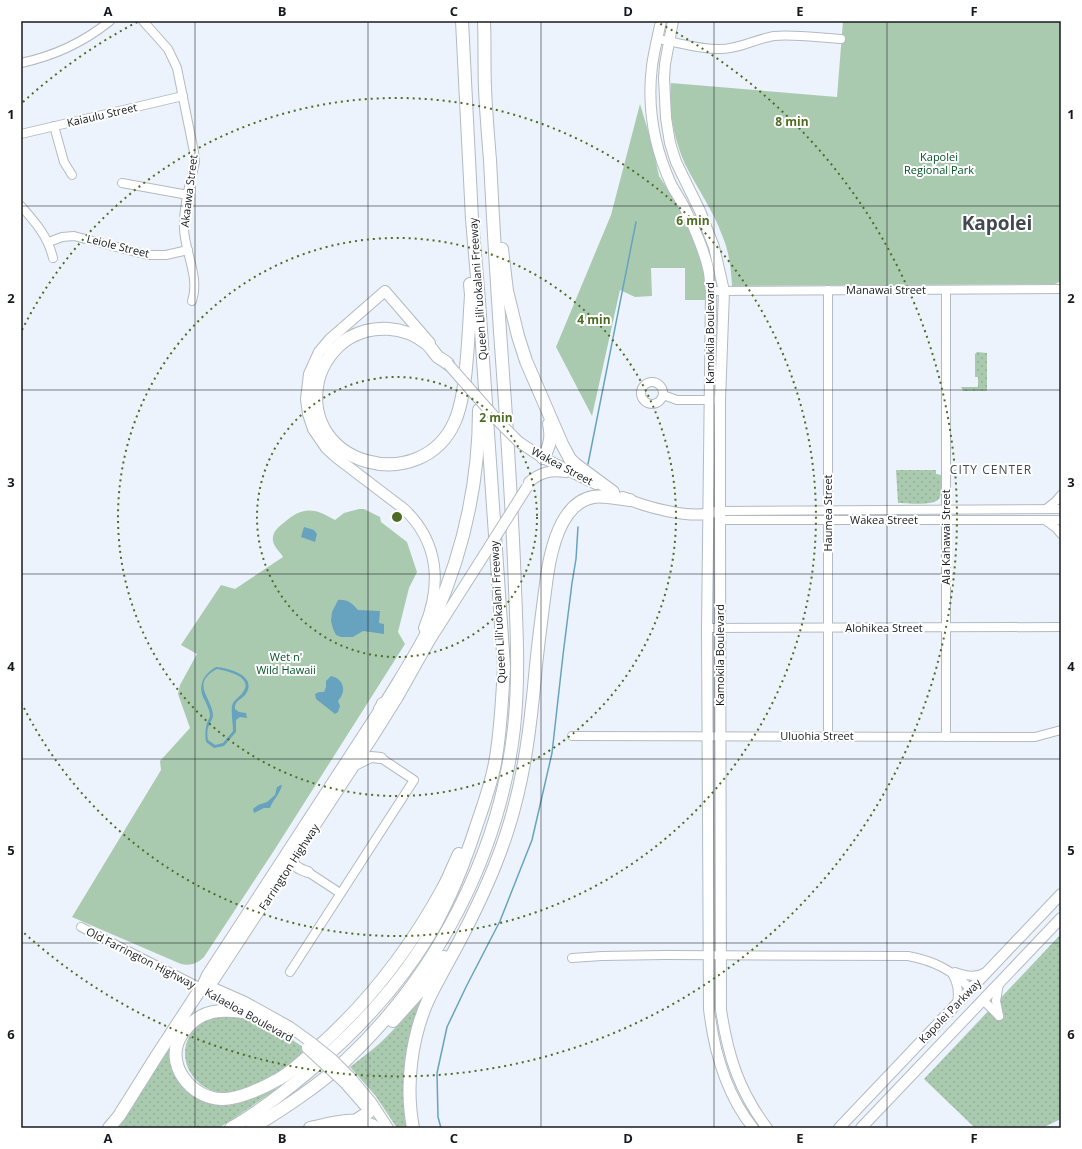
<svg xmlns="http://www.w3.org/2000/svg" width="1082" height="1149" font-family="'Open Sans',sans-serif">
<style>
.grass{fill:url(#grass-dots)}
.park{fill:#aacab0}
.water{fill:#67a3bf;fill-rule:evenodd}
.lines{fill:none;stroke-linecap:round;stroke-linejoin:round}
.stream{stroke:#67a3bf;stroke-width:1.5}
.minor-casing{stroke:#b3bac1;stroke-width:10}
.major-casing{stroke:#b3bac1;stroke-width:12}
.highway-casing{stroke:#b3bac1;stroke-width:14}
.minor{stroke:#fff;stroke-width:8}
.major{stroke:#fff;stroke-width:10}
.highway{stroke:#fff;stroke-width:12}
.major-bridge-casing{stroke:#b3bac1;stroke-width:12;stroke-linecap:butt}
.major-bridge{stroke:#fff;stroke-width:10}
.grid{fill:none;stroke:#171a1d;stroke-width:1;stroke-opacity:0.55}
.ring{fill:none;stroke:#4e6d23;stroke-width:2;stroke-dasharray:2 4}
.labels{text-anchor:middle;stroke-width:4;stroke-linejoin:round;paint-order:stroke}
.street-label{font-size:11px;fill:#171a1d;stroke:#fff}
.park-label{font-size:11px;fill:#015425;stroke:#fff}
.neighbourhood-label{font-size:12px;letter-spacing:1px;fill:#43494f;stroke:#fff}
.town-label{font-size:19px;font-weight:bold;fill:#43494f;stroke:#fff}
.centre{fill:#4e6d23;stroke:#fff;stroke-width:2}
.ring-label{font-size:12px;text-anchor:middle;font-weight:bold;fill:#4e6d23;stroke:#fff;stroke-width:4;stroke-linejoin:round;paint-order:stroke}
.neatline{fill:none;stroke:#171a1d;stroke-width:1.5}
.grid-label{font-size:13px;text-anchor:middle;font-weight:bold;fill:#171a1d}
</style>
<defs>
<pattern id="grass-dots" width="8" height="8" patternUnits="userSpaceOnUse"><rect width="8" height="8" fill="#aacab0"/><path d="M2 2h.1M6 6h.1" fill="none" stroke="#92ad97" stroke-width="1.8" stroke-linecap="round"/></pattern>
</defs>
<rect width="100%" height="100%" fill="#ecf3fc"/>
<!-- grass -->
<g class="grass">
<polygon points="977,352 987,353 987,391 963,391 961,387 978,387 978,377 975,377 975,354"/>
<path d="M896,470h40v4l5,1c0,6 1,16 -1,22 -3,10 -33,6 -42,6z"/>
<polygon points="1061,934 1061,1119 1042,1128 975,1128 924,1079"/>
<path d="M436,979l-18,47 -5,102h-16l-22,-33 -25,-28c10,-8 20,-15 29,-23 21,-20 40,-42 57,-65z"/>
<path d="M236,1013l43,18 30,20c-13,9 -26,21 -39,29 -7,4 -16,6 -23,8 -5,2 -10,4 -15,5 -42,4 -66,-47 -28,-72 7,-5 23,-6 32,-8z"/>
<polygon points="180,1031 177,1072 226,1104 244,1102 278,1088 230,1121 218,1128 116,1128 129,1111"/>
</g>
<!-- park -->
<g class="park">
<path d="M843,21h218v260l-6,3 -323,2c-1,-18 -3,-35 -10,-51 -9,-25 -25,-47 -37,-71 -11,-25 -17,-54 -14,-81l166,14z"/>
<polygon points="640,104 652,144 659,176 676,202 692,234 701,259 705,279 707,300 685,300 685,268 651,268 652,296 635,297 620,290 592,416 556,347 611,215"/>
<path d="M359,509h5l16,8 1,5 26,20 10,30 -8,16 -11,44 7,12 -130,205 -71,108c-7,7 -14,9 -23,7l-109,-47 89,-147 -1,-9 30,-33 -12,-34 2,-9 17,-31 -16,-9 40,-60 14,4 48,-32c-3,-5 -9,-10 -10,-16 -1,-7 3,-12 8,-16 20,-18 31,-19 54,-5l9,-7z"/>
</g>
<!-- water -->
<g class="water">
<polygon points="304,527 314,530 317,534 315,542 301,537"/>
<path d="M338,600c9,-1 14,3 20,10l22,1 -1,12 5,1v10l-21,-3 -10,6h-12l-5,-2 -3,-6 -2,-8 1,-9z"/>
<path d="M216,667c13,1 43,9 29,28 -4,5 -11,6 -10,14l4,3 7,1 1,5 -7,-1 -4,3v12l-12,14 -10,2 -8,-6c-1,-7 -1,-12 1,-19 1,-3 3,-5 3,-8 -1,-7 -4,-12 -7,-18 -5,-13 1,-23 13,-30zM217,669c10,2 37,8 26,23 -3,5 -10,8 -11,14 -1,8 1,17 1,25l-10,12 -8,2 -7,-5c-1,-5 -1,-10 1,-15 1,-3 4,-6 4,-9 0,-18 -24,-32 4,-47z"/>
<path d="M331,676c13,3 16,15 7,25l2,5 -2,6 -3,2 -19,-15 -1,-5 4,-2h5l2,-5v-6z"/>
<path d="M281,785h1c-2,9 -9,15 -12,23h-6l-10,5 -1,-4 5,-4 9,-3 8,-7 2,-8z"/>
</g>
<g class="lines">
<!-- stream -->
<g class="stream">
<polyline points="588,464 636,222"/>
<polyline points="441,1128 438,1117 437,1073 447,1027 466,987 500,921 532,840 552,753 563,655 572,583 576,559 578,527"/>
</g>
<!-- minor casing -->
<g class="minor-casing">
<g id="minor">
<path d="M143,21l25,28 9,19 17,84 1,10c-5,22 -12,45 -11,67 1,24 16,48 8,72"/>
<path d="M658,39c19,3 39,10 60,10 19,1 37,-10 56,-13 22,-2 45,2 67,3"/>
<path d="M21,63c33,-7 63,-21 89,-42"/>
<polyline points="54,126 64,162 72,175"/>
<polyline points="21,134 183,96"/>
<polyline points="122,183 188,195"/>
<path d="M21,206c14,16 27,30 32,52"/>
<polyline points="49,242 62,237 74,236 148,255 166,255 188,250"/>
<polyline points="828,290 828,736"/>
<polyline points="946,290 946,737"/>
<polyline points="711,291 1061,289"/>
<circle cx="652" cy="393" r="11"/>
<polyline points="663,395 677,400 716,400"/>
<polyline points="1046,509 1056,501 1061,495"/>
<polyline points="720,511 1061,509"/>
<polyline points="720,520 1061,520"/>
<polyline points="1046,521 1056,528 1061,534"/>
<polyline points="707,628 1061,627"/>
<polyline points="572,736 1023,737 1035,737 1061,730"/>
<polyline points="308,872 340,893"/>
<polyline points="81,927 201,988"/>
<path d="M572,958l30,-2 63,-1 243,1c27,5 43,14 63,33"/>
<polyline points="290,972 414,780 381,758"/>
<path d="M955,972c12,4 20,6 31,0"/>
<path d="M952,973c6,11 7,19 5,31"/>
<polyline points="999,983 996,1001 999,1016"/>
<polyline points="983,1000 999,1016"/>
</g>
</g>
<!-- major casing -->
<g class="major-casing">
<g id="major">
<path d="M661,21c-3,15 -7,30 -9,45 -5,41 2,81 19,118 5,10 12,19 16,29 8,16 19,43 22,60 1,6 1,12 2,18l-4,337 2,381c5,43 17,85 44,119"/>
<path d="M673,21l-8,43 -1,14 2,40 4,25 6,19 24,49 14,36 10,44 -4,109v120l1,490c7,46 18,81 46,118"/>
<polyline points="519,442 543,458 596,484"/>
<path d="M529,482c12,-10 22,-12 37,-10"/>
<path d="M623,497c21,10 69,23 91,15"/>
<path d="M424,628c18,-43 15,-86 -20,-119l-67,-51 -11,-10 -13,-19 -5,-15 -2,-15 3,-25 10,-22 11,-13 55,-48 45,52"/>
<polyline points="357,764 371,757 381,758"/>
<path d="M291,856c1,10 8,13 17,16"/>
<polyline points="201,988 207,975 380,709 382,703"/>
<polyline points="201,988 214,980 373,737 398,697 430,640 479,563"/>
<polyline points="201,988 211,987 245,1002 290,1027 312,1043"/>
<polyline points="242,1009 283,1031"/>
<polyline points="350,1077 371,1102 388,1128"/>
<polyline points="344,1082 365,1106"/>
<polyline points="839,1128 1061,894"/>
<polyline points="861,1128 1061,918"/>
</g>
</g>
<!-- highway casing -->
<g class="highway-casing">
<g id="highway">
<polyline points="502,249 507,291 518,336 526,361 562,444 570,459 575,464 613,492"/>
<path d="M448,364c-3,-3 -7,-5 -10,-7 -4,-4 -7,-10 -12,-14 -22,-17 -53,-19 -77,-5 -15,9 -27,26 -31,43 -18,85 104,116 137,40 5,-11 7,-24 9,-35 4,-30 5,-61 7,-91l-1,-11"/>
<path d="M543,458c7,-12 9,-21 6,-34"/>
<path d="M380,709l7,-8c17,-28 35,-55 48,-85 28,-64 44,-135 44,-206"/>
<path d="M249,1013c-27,-5 -50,-4 -67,21 -20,29 10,66 41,65 16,0 40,-11 54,-19 14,-7 26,-19 38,-30 51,-45 94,-100 127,-160 7,-12 11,-24 17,-36"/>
<polyline points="393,1021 420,991 444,957"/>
<polyline points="355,1121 369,1112"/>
<polyline points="109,1128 119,1116 156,1057 201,988"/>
<path d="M231,1128c27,-15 52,-35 76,-55 50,-42 96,-91 128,-148 17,-31 30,-64 41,-98 7,-21 15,-42 19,-64 6,-32 7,-64 9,-96l-25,-366 -7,-82 -10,-198"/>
<path d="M252,1128c32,-20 65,-41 93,-67 92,-86 155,-208 169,-333 5,-46 3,-93 1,-139 -2,-63 -6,-125 -10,-187 -6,-81 -11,-161 -15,-242 -2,-24 -4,-48 -5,-72 -1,-23 0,-45 -1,-67"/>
<path d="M310,1128c20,-4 49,-14 66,0"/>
<path d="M413,1128c-8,-42 -2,-91 16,-130 10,-20 21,-39 31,-58 19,-36 36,-73 48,-111 17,-53 23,-108 28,-163 3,-30 7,-60 11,-90 4,-27 14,-73 46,-79 11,-2 25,2 37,3"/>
</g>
</g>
<!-- minor -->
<use href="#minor" class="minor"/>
<!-- major -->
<use href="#major" class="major"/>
<!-- highway -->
<use href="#highway" class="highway"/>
<!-- major-bridge casing -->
<g class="major-bridge-casing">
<g id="major-bridge">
<polyline points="448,364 500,423 519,442"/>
<polyline points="479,563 527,487"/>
<polyline points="312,1043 333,1060 350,1077"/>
<polyline points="307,1048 344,1082"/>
</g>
</g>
<!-- major-bridge -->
<use href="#major-bridge" class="major-bridge"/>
</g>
<!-- grid -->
<path class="grid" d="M195,21v1107M368,21v1107M541,21v1107M714,21v1107M887,21v1107M21,206h1040M21,390h1040M21,574h1040M21,759h1040M21,943h1040"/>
<!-- distance rings -->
<g class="ring">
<circle cx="397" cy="517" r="140"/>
<circle cx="397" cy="517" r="279"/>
<path d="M22 330A419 419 0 1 1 22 704"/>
<path d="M23 102A559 559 0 0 1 139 21M655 21A559 559 0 1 1 23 932"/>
</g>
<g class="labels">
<!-- street labels -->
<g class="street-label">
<text transform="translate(102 115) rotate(-13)" y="4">Kaiaulu Street</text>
<text transform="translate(189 191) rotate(-83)" y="4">Akaawa Street</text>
<text transform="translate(118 246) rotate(14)" y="4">Leiole Street</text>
<text transform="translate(478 289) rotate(-94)" y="4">Queen Liliʻuokalani Freeway</text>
<text x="886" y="294">Manawai Street</text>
<text transform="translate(710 333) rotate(-90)" y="4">Kamokila Boulevard</text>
<text transform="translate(562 466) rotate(28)" y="4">Wakea Street</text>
<text transform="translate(828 513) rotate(-90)" y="4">Haumea Street</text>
<text x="884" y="524">Wakea Street</text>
<text transform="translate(946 537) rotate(-90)" y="4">Ala Kahawai Street</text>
<text transform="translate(498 612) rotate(-93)" y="4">Queen Liliʻuokalani Freeway</text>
<text x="884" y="632">Alohikea Street</text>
<text transform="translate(720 655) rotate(-90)" y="4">Kamokila Boulevard</text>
<text x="817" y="740">Uluohia Street</text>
<text transform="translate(289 867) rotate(-57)" y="4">Farrington Highway</text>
<text transform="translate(141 958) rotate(27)" y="4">Old Farrington Highway</text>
<text transform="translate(950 1011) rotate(-46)" y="4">Kapolei Parkway</text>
<text transform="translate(249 1015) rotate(29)" y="4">Kalaeloa Boulevard</text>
</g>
<!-- park labels -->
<g class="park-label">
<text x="939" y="161">Kapolei<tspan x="939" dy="13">Regional Park</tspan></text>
<text x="286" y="661">Wet n'<tspan x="286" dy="13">Wild Hawaii</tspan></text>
</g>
<!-- neighbourhood labels -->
<g class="neighbourhood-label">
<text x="991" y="474">CITY CENTER</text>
</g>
<!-- town labels -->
<g class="town-label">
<text x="997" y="230">Kapolei</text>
</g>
</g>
<circle cx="397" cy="517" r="6" class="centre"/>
<g class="ring-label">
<text x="792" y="126">8 min</text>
<text x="693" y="225">6 min</text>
<text x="594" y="324">4 min</text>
<text x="496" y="422">2 min</text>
</g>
<!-- border -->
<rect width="1082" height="1149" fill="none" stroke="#ffffff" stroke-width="44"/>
<rect x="22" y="22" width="1038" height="1105" class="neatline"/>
<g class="grid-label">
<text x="108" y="16">A</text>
<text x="282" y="16">B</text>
<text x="454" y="16">C</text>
<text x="628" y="16">D</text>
<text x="800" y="16">E</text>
<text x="974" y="16">F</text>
<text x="11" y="119">1</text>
<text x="1071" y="119">1</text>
<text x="11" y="303">2</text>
<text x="1071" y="303">2</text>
<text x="11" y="487">3</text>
<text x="1071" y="487">3</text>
<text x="11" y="671">4</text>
<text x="1071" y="671">4</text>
<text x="11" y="855">5</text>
<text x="1071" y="855">5</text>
<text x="11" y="1039">6</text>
<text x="1071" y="1039">6</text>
<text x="108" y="1143">A</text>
<text x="282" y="1143">B</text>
<text x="454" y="1143">C</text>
<text x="628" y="1143">D</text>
<text x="800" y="1143">E</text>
<text x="974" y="1143">F</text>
</g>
</svg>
